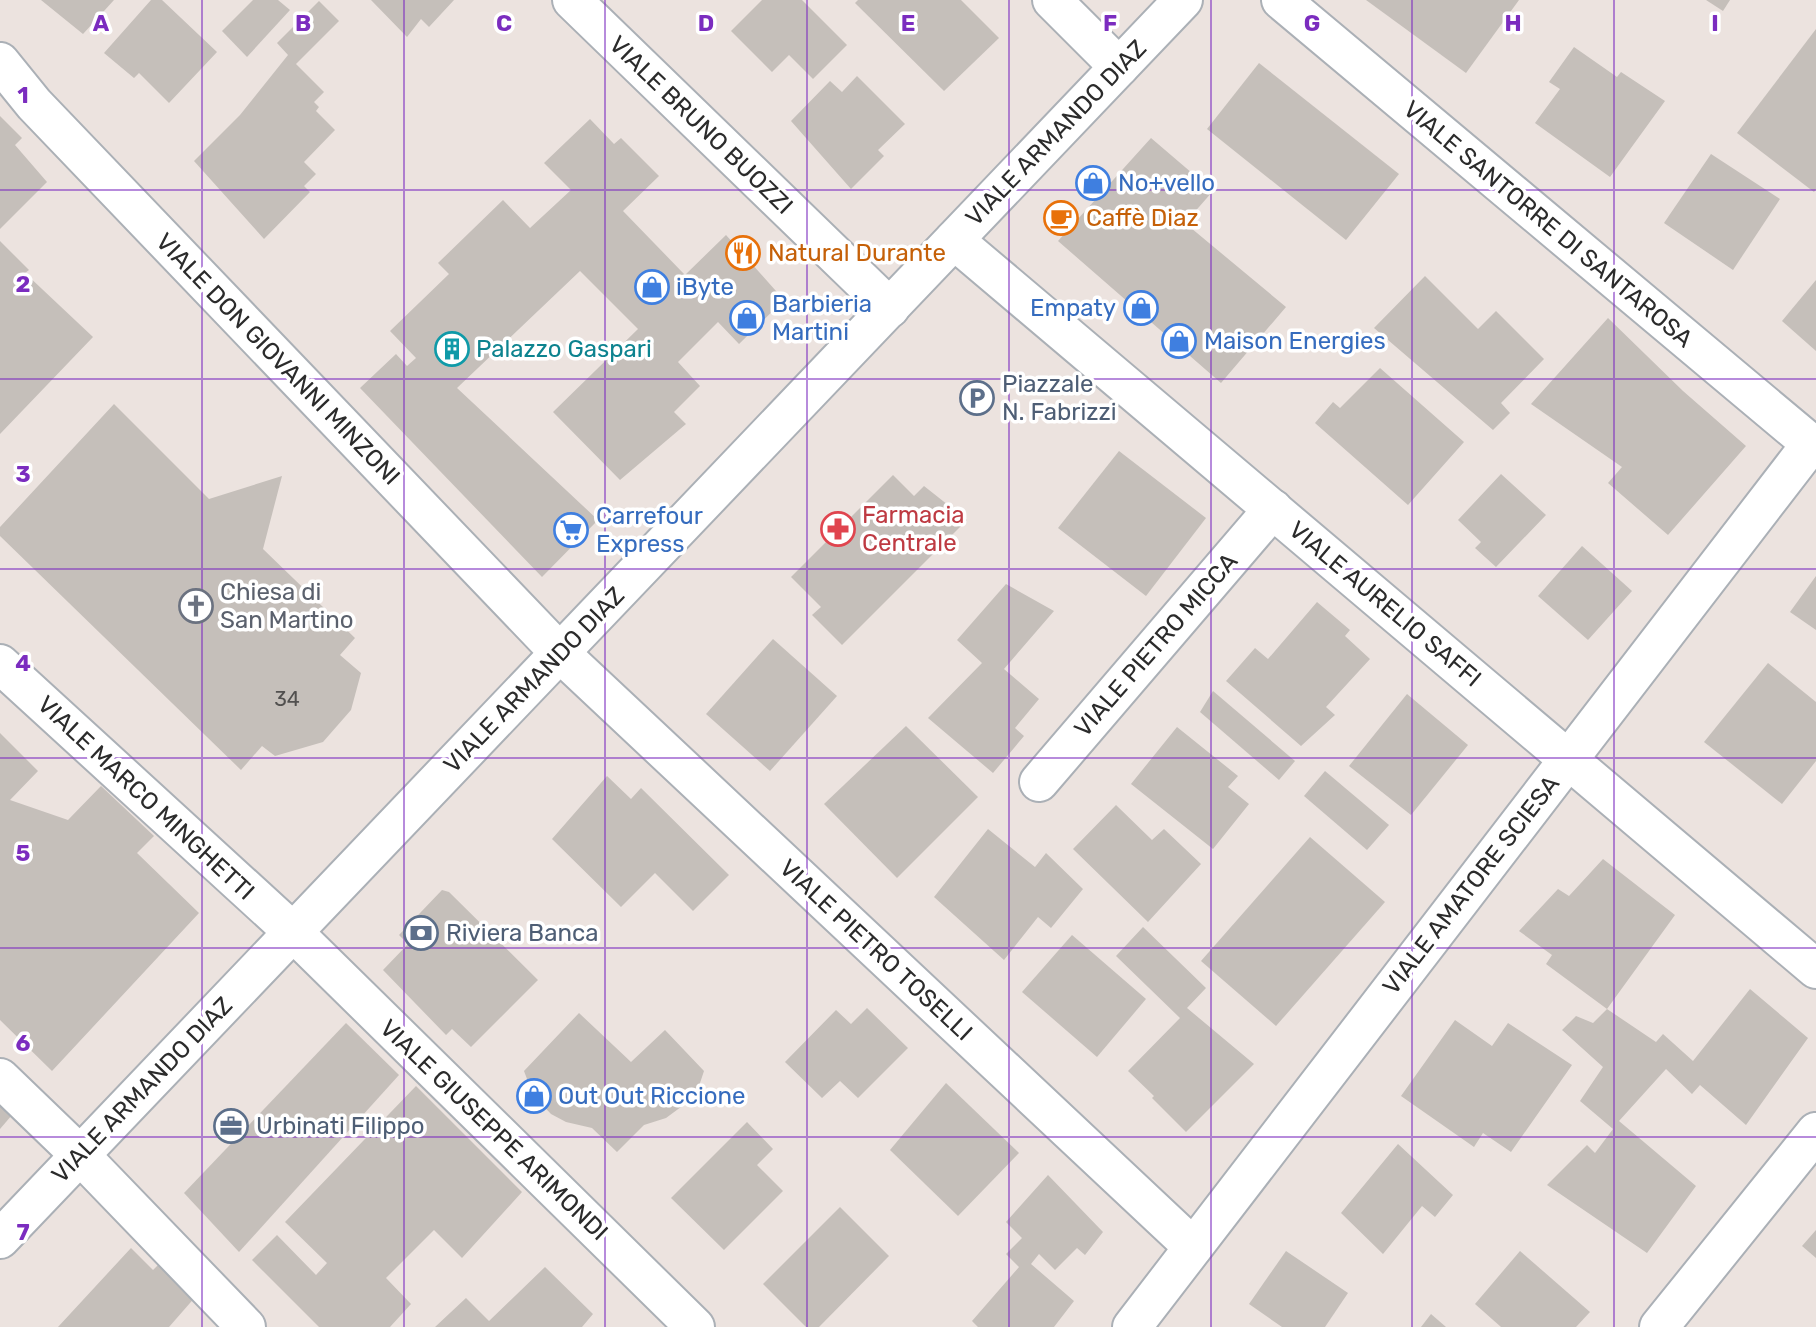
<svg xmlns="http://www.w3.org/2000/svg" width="1816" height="1327" font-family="Rubik,sans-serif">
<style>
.building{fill:#c5bfba}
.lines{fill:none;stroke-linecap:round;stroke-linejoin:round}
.street-casing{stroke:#abb0b6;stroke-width:42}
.street{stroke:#fff;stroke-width:38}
.grid{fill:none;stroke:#7b2cbf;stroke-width:2;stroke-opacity:0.55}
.labels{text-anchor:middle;stroke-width:7;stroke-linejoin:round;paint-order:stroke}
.number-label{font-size:21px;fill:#52504f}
.street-label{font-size:24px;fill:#2b2b2b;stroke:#fff}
.shop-label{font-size:24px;fill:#366cbe;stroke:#fff;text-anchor:start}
.food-label{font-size:24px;fill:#c56008;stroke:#fff;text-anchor:start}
.culture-label{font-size:24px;fill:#0d838f;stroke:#fff;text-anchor:start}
.service-label{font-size:24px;fill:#4e5e75;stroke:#fff;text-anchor:start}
.health-label{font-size:24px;fill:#be3a42;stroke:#fff;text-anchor:start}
.worship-label{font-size:24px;fill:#5b616d;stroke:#fff;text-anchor:start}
.grid-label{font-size:23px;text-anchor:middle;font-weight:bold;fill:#7b2cbf;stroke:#fff;stroke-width:7;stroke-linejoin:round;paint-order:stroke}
</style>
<rect width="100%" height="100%" fill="#ece3df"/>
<!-- building -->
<g class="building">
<polygon points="41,0 114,0 83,34"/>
<polygon points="151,0 162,0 217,52 169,103 139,73 134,78 104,53"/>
<polygon points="253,0 278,0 290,10 247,57 222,31"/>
<polygon points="371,0 454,0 429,27 421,19 407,37"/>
<polygon points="762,0 802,0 847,45 813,79 789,55 772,72 731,31"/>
<polygon points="858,0 961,0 999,38 944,91 855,3"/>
<polygon points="1366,0 1519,0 1466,73"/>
<polygon points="1706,0 1730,0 1723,11"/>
<polygon points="319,1 339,21 296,64 324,92 314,102 319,107 316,111 335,130 304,162 316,174 304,186 310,192 264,239 194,161 240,115 288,55 277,43"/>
<polygon points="1816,29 1816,189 1814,192 1737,133"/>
<polygon points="1574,47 1617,77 1621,72 1665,101 1610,177 1535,123 1560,89 1549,82"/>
<polygon points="1259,63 1399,174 1346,240 1207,129"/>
<polygon points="857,76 905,124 878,150 884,156 851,189 791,121 830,81 842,92"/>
<polygon points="0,116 22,138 15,145 47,182 0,229"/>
<polygon points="590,119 614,144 621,138 659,176 623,211 685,275 726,235 784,300 739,344 718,322 678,362 700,386 674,412 686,424 620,480 553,412 638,329 580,271 457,388 598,520 542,577 360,388 396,354 407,366 416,358 390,331 449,274 438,263 503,200 530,228 571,190 544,163"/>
<polygon points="1151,138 1213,191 1185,223 1286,307 1221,383 1058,241"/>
<polygon points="1711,154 1780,199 1733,270 1664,223"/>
<polygon points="0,241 29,270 25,273 93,337 0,434"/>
<polygon points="1425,276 1478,329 1496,311 1544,359 1501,403 1510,413 1493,430 1374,328"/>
<polygon points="1816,280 1816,351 1782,321"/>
<polygon points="1608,318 1683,391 1746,446 1668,535 1608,483 1622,467 1531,404"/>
<polygon points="1380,368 1464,442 1408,505 1315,423 1333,402 1340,408"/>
<polygon points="114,404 209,499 282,476 263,549 355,638 340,655 361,673 351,710 323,742 275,756 262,746 241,770 0,536 0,527"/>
<polygon points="1119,451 1206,518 1146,596 1058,528"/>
<polygon points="1501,474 1546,515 1496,567 1475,548 1481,542 1458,520"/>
<polygon points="893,475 914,496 924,486 967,520 842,645 812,615 821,607 791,577"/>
<polygon points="1582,546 1632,591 1588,640 1538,596"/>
<polygon points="1816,576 1816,630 1790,612"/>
<polygon points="1006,584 1054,611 1004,669 1039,699 1015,728 1024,736 993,773 928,718 982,663 957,640"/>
<polygon points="1317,602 1350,630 1345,636 1370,659 1326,707 1335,715 1301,746 1226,681 1255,648 1268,659"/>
<polygon points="773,639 837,696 770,771 706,714"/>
<polygon points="1768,663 1816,702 1816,761 1782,804 1704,742"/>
<polygon points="1213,691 1295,761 1279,780 1200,712"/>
<polygon points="1407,694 1468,745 1411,815 1349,766"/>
<polygon points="906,726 978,797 897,878 824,804"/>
<polygon points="1177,727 1238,776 1228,787 1249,804 1213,849 1131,784"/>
<polygon points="0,733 38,771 10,800 68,820 101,786 154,836 137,853 199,913 52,1071 0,1020"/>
<polygon points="1325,771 1389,825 1367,850 1304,796"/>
<polygon points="607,776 631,799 641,788 729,875 693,911 655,873 621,907 552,839"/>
<polygon points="1116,805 1152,840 1164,829 1201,864 1148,922 1073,849"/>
<polygon points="988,829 1035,867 1046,853 1083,889 1051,928 1038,917 1004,960 934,897"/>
<polygon points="1310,837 1385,902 1276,1026 1201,961"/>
<polygon points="1603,859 1675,915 1607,1009 1656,1042 1663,1034 1693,1061 1750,989 1808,1038 1746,1125 1700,1085 1692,1094 1666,1069 1619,1121 1696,1186 1647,1253 1547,1185 1587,1145 1595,1153 1613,1129 1580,1101 1603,1067 1562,1030 1576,1016 1593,1023 1607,1009 1546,964 1552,955 1519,931 1558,889 1569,896"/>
<polygon points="442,890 449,892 538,980 471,1047 452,1029 446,1035 383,970 408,944 399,935"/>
<polygon points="1143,927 1206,988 1187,1008 1254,1064 1186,1132 1152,1098 1154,1096 1128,1071 1180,1018 1116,956"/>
<polygon points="1072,935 1146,999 1097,1057 1022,992"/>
<polygon points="867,1008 908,1048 858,1098 840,1081 822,1098 785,1062 836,1010 851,1024"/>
<polygon points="579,1013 631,1062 665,1030 704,1071 699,1086 685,1104 666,1118 644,1125 617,1152 592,1128 566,1122 551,1114 533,1095 524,1071"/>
<polygon points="1455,1020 1492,1046 1508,1023 1572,1065 1511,1152 1483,1133 1474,1147 1401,1096"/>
<polygon points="346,1023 399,1075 239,1252 184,1193"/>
<polygon points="946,1083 1019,1153 958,1216 890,1150"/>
<polygon points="416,1086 522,1192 462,1258 434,1230 386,1278 411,1304 390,1327 319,1327 252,1260 277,1235 316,1275 327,1263 285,1222"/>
<polygon points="0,1103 12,1115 0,1129"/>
<polygon points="747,1122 773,1149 757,1165 783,1191 724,1250 671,1198"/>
<polygon points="1398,1144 1453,1195 1435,1217 1422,1206 1383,1254 1341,1213"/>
<polygon points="1048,1175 1103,1232 1085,1255 1077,1248 1055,1270 1039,1254 1031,1264 1074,1301 1054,1327 978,1327 972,1321 1019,1267 1006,1254 1022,1238 1006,1222"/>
<polygon points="840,1207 889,1256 819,1327 806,1327 763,1284"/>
<polygon points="1816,1230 1816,1258 1802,1246"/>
<polygon points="131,1248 153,1270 164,1259 197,1295 169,1327 58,1327"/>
<polygon points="1286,1251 1348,1293 1325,1327 1282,1327 1249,1304"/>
<polygon points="1520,1251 1590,1312 1576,1327 1501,1327 1475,1304"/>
<polygon points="545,1267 593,1314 582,1327 435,1327 466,1298 489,1321"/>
<polygon points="1431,1314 1446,1327 1421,1327"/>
</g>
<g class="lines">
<!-- street casing -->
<g class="street-casing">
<g id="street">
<polyline points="572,0 890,308"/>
<polyline points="1052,0 1119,67"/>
<polyline points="1281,0 1816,448"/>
<polyline points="0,62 34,104 560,653 1193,1247"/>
<polyline points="954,240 1816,969"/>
<polyline points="0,664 293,932 695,1327"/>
<polyline points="1039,782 1273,509"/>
<polyline points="0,1078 80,1155 246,1327"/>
<polyline points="0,1239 1183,0"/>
<polyline points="1132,1327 1811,444"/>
<polyline points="1659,1327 1816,1132"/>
</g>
</g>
<!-- street -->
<use href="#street" class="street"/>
</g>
<!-- grid -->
<path class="grid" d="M202,0v1327M404,0v1327M605,0v1327M807,0v1327M1009,0v1327M1211,0v1327M1412,0v1327M1614,0v1327M0,190h1816M0,379h1816M0,569h1816M0,758h1816M0,948h1816M0,1137h1816"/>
<!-- icons -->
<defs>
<g id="shop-ring" transform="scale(1.75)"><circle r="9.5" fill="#fff" stroke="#3f7fe0" stroke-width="1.5"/><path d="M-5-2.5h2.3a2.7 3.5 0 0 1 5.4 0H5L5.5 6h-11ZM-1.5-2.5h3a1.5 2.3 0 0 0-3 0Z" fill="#3f7fe0"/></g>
<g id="cafe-ring" transform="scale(1.75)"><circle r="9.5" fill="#fff" stroke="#e8710a" stroke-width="1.5"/><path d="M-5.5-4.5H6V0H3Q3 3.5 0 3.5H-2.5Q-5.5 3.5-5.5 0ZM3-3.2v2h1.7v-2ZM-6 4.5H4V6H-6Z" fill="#e8710a"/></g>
<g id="restaurant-ring" transform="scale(1.75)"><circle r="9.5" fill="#fff" stroke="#e8710a" stroke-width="1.5"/><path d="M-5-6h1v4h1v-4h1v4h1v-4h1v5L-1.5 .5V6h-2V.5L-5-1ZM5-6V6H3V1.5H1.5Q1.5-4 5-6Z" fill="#e8710a"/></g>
<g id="building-ring" transform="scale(1.75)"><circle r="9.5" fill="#fff" stroke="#0f9aa8" stroke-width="1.5"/><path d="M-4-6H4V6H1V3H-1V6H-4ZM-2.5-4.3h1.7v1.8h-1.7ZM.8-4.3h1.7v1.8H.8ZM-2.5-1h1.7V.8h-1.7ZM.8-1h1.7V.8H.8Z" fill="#0f9aa8"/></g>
<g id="parking-ring" transform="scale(1.75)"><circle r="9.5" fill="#fff" stroke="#5c6f8a" stroke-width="1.5"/><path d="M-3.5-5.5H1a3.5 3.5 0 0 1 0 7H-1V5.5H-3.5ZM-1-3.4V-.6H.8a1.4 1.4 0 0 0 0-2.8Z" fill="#5c6f8a"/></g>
<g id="pharmacy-ring" transform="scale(1.75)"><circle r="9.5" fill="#fff" stroke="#e0444e" stroke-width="1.5"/><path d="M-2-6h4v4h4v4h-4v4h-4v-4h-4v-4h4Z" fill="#e0444e"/></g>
<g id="supermarket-ring" transform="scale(1.75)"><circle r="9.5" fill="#fff" stroke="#3f7fe0" stroke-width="1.5"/><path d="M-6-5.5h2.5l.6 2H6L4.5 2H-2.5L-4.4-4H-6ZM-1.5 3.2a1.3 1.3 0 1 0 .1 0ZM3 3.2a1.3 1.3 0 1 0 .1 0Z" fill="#3f7fe0"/></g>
<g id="church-ring" transform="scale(1.75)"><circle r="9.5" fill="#fff" stroke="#6b7280" stroke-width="1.5"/><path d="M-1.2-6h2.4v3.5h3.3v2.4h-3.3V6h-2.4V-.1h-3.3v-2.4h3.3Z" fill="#6b7280"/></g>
<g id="bank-ring" transform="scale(1.75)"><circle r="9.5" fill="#fff" stroke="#5c6f8a" stroke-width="1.5"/><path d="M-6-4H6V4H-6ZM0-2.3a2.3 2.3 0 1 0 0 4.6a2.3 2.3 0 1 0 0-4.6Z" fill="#5c6f8a"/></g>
<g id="office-ring" transform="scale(1.75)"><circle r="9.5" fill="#fff" stroke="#5c6f8a" stroke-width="1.5"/><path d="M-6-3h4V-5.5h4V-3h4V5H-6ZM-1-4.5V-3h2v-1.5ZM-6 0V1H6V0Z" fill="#5c6f8a"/></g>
</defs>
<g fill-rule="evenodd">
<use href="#shop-ring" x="1093" y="183"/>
<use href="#cafe-ring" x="1061" y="218"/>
<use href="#restaurant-ring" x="743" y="253"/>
<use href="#shop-ring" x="652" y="287"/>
<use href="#shop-ring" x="1141" y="308"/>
<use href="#shop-ring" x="747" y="318"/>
<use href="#shop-ring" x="1179" y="341"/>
<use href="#building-ring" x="452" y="349"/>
<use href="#parking-ring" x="977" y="398"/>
<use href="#pharmacy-ring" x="838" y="529"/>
<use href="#supermarket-ring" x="571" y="530"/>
<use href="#church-ring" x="196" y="606"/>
<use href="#bank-ring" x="421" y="933"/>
<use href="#shop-ring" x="534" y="1096"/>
<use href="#office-ring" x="231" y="1126"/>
</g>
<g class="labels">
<!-- number labels -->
<g class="number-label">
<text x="287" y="706">34</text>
</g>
<!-- street labels -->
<g class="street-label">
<text transform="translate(701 125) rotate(44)" y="8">VIALE BRUNO BUOZZI</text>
<text transform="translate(1056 133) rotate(-46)" y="8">VIALE ARMANDO DIAZ</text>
<text transform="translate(1548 224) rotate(40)" y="8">VIALE SANTORRE DI SANTAROSA</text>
<text transform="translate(278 359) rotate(46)" y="8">VIALE DON GIOVANNI MINZONI</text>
<text transform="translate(1385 604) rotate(40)" y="8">VIALE AURELIO SAFFI</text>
<text transform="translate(1156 645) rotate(-49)" y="8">VIALE PIETRO MICCA</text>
<text transform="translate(534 680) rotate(-46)" y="8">VIALE ARMANDO DIAZ</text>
<text transform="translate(146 798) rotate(43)" y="8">VIALE MARCO MINGHETTI</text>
<text transform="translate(1471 885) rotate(-52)" y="8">VIALE AMATORE SCIESA</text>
<text transform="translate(876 950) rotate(43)" y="8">VIALE PIETRO TOSELLI</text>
<text transform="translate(142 1090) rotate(-46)" y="8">VIALE ARMANDO DIAZ</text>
<text transform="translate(494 1130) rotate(44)" y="8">VIALE GIUSEPPE ARIMONDI</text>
</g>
<!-- shop labels -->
<g class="shop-label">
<text x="1118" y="191">No+vello</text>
<text x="676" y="295">iByte</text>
<text x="772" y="312">Barbieria<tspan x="772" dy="28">Martini</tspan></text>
<text x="1116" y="316" text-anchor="end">Empaty</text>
<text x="1204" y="349">Maison Energies</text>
<text x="596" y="524">Carrefour<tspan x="596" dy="28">Express</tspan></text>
<text x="558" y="1104">Out Out Riccione</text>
</g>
<!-- food labels -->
<g class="food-label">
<text x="1086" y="226">Caffè Diaz</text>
<text x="768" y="261">Natural Durante</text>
</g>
<!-- culture labels -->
<g class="culture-label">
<text x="476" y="357">Palazzo Gaspari</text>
</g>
<!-- service labels -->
<g class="service-label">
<text x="1002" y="392">Piazzale<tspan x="1002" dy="28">N. Fabrizzi</tspan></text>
<text x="446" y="941">Riviera Banca</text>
<text x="256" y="1134">Urbinati Filippo</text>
</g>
<!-- health labels -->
<g class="health-label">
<text x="862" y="523">Farmacia<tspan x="862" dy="28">Centrale</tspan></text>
</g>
<!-- worship labels -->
<g class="worship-label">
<text x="220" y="600">Chiesa di<tspan x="220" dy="28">San Martino</tspan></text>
</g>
</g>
<g class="grid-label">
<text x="101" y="31">A</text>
<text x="303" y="31">B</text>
<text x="504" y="31">C</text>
<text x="706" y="31">D</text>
<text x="908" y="31">E</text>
<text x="1110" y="31">F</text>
<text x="1312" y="31">G</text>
<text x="1513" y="31">H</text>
<text x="1715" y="31">I</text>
<text x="23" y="103">1</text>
<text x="23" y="292">2</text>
<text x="23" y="482">3</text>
<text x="23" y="671">4</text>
<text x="23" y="861">5</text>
<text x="23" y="1051">6</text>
<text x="23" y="1240">7</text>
</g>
</svg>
